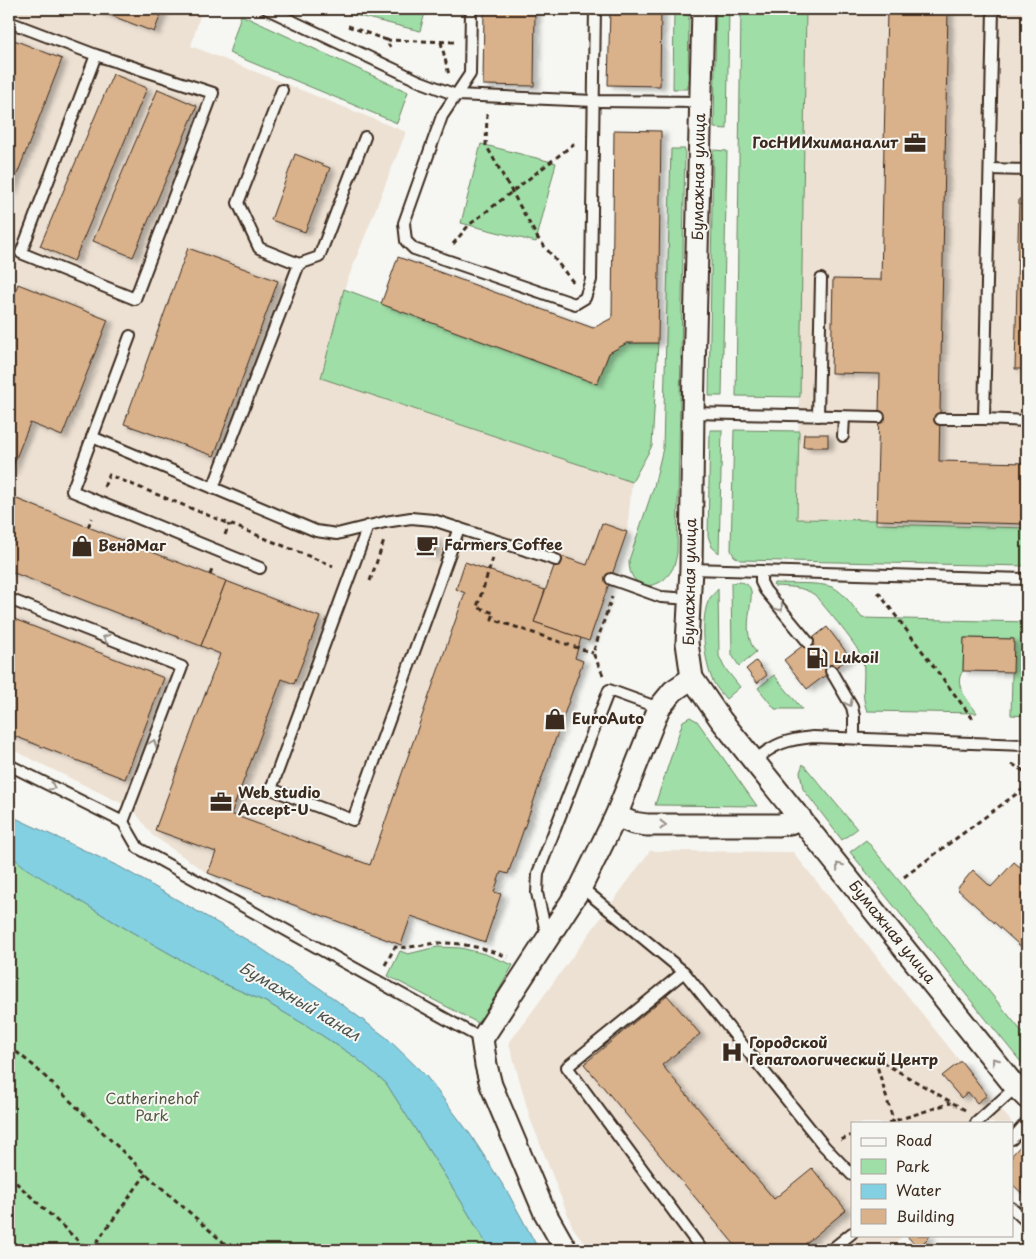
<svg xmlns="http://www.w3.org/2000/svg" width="1036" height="1259" font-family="'Playpen Sans',sans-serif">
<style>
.built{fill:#ede1d3}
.green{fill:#9fdea7;stroke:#6d8462}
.water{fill:#83d0e2;stroke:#668e94}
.building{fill:#d9b18a;stroke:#3b2a1e;filter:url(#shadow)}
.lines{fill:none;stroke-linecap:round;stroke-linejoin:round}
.service-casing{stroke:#3b2a1e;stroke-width:14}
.minor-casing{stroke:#3b2a1e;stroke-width:25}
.path{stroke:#3b2a1e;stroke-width:3;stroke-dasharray:5 4;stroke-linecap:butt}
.service{stroke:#f6f6f2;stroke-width:10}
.minor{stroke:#f6f6f2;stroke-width:21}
.oneway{stroke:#989088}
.labels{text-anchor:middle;stroke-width:4;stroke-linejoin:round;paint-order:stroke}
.poi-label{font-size:15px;font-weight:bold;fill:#3b2a1e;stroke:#f6f6f2;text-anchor:start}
.street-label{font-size:15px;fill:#3b2a1e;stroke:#f6f6f2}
.park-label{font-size:15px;fill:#545740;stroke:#f6f6f2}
.water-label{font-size:16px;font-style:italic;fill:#4d544f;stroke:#f6f6f2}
</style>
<defs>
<filter id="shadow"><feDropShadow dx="5.5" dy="3" stdDeviation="2.5" flood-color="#0004"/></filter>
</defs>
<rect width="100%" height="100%" fill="#f6f6f2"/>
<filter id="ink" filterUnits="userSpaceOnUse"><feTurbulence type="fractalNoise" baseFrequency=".02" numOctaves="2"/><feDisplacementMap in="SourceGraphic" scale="10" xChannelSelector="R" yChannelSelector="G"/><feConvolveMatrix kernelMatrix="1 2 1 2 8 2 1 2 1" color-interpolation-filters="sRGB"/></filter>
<g filter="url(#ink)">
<!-- built -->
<g class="built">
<polygon points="9,9 202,9 191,46 406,132 344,289 321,378 632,482 627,532 589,641 581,639 575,658 583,661 508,874 501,872 494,891 501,894 485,942 412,916 401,945 207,873 152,835 133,809 9,748"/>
<polygon points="806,9 1027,9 1027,529 797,523"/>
<polygon points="650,851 793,852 987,1095 997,1104 1012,1123 852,1123 852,1235 903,1235 894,1245 899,1250 590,1250 573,1228 530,1118 509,1043"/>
</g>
<!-- green -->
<g class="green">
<polygon points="330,9 426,9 420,31"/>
<polygon points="674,9 689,9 688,89 673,89"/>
<polygon points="716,9 729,9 727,129 714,128"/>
<polygon points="741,9 806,9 800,397 736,396"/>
<polygon points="241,15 408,92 397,123 229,53"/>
<polygon points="481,144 556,163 536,242 461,223"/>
<path d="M671,149h14l-8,404c-1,5 -2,11 -4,15 -13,25 -45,24 -44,-8l25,-74 9,-38z"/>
<polygon points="713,150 727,151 722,396 709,396"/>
<polygon points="344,289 597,384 609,353 627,343 658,343 652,446 632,482 321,378"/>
<polygon points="710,430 722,430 719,553 712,547 708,536"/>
<polygon points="734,430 799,431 797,519 876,520 876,524 1027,528 1027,566 740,560 734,556 731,550"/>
<path d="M740,582c4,1 8,2 10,6 2,3 1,8 1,11 -2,19 -7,37 5,53l-17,14 -7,-11 -1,-72z"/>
<path d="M774,583c16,1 45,-1 58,4 12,5 22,21 30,31l165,4v94l-16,-1 2,-76 -49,-1 -1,33c-11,14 6,30 14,42l-110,-2c-7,-16 -1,-34 -4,-50 -3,-14 -38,-53 -48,-66 -13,-9 -26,-8 -41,-9l-1,-1z"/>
<path d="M718,589l1,67 5,11 16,20 -14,12c-4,-5 -9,-10 -12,-16 -10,-17 -15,-68 -4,-85 2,-3 6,-6 8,-9z"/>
<polygon points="774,675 802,709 775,709 758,688"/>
<polygon points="690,717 697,721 757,806 655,805 683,721"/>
<polygon points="803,764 857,829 842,840 803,789 800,772"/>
<polygon points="866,840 1027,1038 1027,1065 1025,1067 850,852"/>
<polygon points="9,854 28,869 116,923 220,982 266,1002 309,1027 355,1057 386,1083 461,1201 490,1250 9,1250"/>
<polygon points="437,947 461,948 485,954 513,965 480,1024 388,976 400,951 408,954"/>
</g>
<!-- water -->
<polygon class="water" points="9,815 120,867 256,945 321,989 387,1038 426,1076 470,1134 508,1193 539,1250 490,1250 461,1201 386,1083 355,1057 309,1027 266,1002 220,982 116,923 27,869 9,854"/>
<!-- building -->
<g class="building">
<polygon points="94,9 163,9 154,32"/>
<polygon points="484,9 535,9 534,86 483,85"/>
<polygon points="610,9 661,9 660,86 608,85"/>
<polygon points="887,9 972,9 948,9 939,461 1027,463 1027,524 876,520 880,374 831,373 833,279 881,280"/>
<polygon points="1025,17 1027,17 1027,143 1021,143"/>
<polygon points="9,38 62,59 9,195"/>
<polygon points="113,74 147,88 74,261 40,246"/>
<polygon points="158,89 197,106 133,257 93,241"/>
<polygon points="614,130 661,131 658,343 627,343 609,353 597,384 381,304 398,257 593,328 612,318"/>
<polygon points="295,154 330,168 305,232 271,220"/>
<polygon points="1019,199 1027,199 1027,369 1015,369"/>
<polygon points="188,248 278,281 214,456 124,424"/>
<polygon points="18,284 108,320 62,436 30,423 9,476 9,308"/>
<polygon points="804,434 828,434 828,447 803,447"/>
<polygon points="9,496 226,581 201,646 9,571"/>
<polygon points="602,523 627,532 589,641 534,622 558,555 587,565"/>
<polygon points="421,536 438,540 433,556 417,550"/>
<polygon points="465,562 545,590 534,622 581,638 575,658 583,661 508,874 501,872 494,892 501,894 485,942 411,916 401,945 208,873 216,852 155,830 220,654 201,646 226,581 320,617 294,684 282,679 231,814 370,865 465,593 456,589"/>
<polygon points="9,617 164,678 125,779 9,734"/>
<polygon points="827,627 850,657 807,689 784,660"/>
<polygon points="964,638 1014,639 1013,672 963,671"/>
<polygon points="756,661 767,675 757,683 746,669"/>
<polygon points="1014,862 1027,873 1027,952 957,889 973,870 991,887"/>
<polygon points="1027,954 1027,967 1021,961"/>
<polygon points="667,995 700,1034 662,1065 774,1199 812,1168 846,1210 798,1250 739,1250 584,1064"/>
<polygon points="961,1061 987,1095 977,1103 968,1092 961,1098 942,1076"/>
<polygon points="1027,1139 1027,1198 1012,1184 1012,1155"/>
<polygon points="906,1235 931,1235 918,1248"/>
</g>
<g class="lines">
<!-- service casing -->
<g class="service-casing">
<g id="service">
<polyline points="267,9 419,81 456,95 594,101 701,102"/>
<polyline points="471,9 470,74 442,116 404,223 406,241 414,249 575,304 585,298 591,280 595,9"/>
<polyline points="993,9 984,419 1027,421"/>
<polyline points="9,22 96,55 213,93 135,299 21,253 96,55"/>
<polyline points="282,90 238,203 259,248 299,264 319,257 365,137"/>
<polyline points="990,169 1027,170"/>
<polyline points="130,336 72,491 260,568"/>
<polyline points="693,413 879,417"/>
<polyline points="818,416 821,279"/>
<polyline points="940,419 984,419"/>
<polyline points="843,436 844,417"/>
<polyline points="92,437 316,531 337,534 385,522 411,518 433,520 556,560"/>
<polyline points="213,488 299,264"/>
<polyline points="368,526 271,789 353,820 459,528"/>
<polyline points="691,569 1027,579"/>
<polyline points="761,571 761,582 765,590 808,642"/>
<polyline points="611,579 661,597 690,599"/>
<polyline points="9,599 182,667 123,822 9,765"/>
<polyline points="831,671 852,707 854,716 854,738"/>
<path d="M755,760c21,-17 31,-20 58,-23l214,8"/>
<polyline points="123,822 138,848 482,1039"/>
<polyline points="581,887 684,972 824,1146 852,1175"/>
<polyline points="547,936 537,893 538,873 609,690 659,708"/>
<polyline points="684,972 567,1067 702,1250"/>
<polyline points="976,1123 1016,1087"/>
<polyline points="1012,1139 1027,1122"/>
<polyline points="1012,1208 1027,1222"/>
<polyline points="831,1250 852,1233"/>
</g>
</g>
<!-- minor casing -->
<g class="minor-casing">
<g id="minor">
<polyline points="703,9 693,413 691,569 687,643 692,678 721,720 1013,1084 1027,1098"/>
<polyline points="616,816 633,823 647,825 778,825 790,823 800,817"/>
<polyline points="566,1250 544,1211 491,1085 486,1065 482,1039 581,887 616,816 659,708 673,691 692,678"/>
</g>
</g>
<!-- path -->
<g class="path">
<polyline points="348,26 386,40 390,47"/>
<polyline points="386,40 454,42"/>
<polyline points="441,42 449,75"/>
<polyline points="487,114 486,145 537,237 573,282"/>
<polyline points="453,244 469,225 575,143"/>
<polyline points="104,487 109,475 333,566"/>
<polyline points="88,527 92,518"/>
<polyline points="225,535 229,524"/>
<polyline points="493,558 477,607 494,613 492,619 593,653"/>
<polyline points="210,575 213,567"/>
<polyline points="370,581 384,541"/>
<polyline points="878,592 973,719"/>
<polyline points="603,675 593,653 612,597"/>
<polyline points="1012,764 1027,773"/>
<polyline points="904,877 1027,786"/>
<path d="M385,965l10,-18c14,2 29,-3 43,-4 25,-1 47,6 70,14"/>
<polyline points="9,1046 34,1066 146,1174 232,1250"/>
<polyline points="875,1058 965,1110"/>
<polyline points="875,1059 894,1123"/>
<polyline points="888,1123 951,1103"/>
<polyline points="841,1140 852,1135"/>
<polyline points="9,1176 88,1250"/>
<polyline points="91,1250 146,1174"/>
</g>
<!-- service -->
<use href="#service" class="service"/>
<!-- minor -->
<use href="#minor" class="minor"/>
</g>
<!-- one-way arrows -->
<defs><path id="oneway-chevron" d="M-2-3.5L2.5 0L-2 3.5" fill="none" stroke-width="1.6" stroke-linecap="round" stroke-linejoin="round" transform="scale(1.25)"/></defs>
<g class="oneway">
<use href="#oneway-chevron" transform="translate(780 608) rotate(51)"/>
<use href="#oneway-chevron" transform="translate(106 638) rotate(-159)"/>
<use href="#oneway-chevron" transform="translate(849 703) rotate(63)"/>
<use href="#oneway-chevron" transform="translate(153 743) rotate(-69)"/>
<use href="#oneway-chevron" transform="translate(52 787) rotate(26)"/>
<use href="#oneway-chevron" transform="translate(663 825)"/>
<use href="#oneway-chevron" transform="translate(839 866) rotate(-129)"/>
<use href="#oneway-chevron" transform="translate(995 1061) rotate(-129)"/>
</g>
</g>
<!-- icons -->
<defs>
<g id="office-bare" transform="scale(1.725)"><path d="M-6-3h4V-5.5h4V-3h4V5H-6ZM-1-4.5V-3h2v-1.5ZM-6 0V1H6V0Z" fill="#3b2a1e" stroke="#f6f6f2" stroke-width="2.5" paint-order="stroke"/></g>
<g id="cafe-bare" transform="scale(1.725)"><path d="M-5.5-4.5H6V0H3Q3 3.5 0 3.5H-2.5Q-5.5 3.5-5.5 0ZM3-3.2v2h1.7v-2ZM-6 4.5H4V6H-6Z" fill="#3b2a1e" stroke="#f6f6f2" stroke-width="2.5" paint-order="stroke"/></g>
<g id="shop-bare" transform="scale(1.725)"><path d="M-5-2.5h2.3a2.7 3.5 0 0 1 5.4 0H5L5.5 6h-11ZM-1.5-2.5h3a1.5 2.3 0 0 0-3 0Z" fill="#3b2a1e" stroke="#f6f6f2" stroke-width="2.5" paint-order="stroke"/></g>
<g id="fuel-bare" transform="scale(1.725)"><path d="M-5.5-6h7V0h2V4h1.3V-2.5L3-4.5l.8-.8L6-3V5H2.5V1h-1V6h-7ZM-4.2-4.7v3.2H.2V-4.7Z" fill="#3b2a1e" stroke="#f6f6f2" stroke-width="2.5" paint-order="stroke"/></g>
<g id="hospital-bare" transform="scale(1.725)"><path d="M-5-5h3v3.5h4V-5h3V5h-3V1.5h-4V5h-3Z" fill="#3b2a1e" stroke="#f6f6f2" stroke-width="2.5" paint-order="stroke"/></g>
</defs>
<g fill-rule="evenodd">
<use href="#office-bare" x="915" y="143"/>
<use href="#cafe-bare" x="427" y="545"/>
<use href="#shop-bare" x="82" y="546"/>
<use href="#fuel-bare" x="817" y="658"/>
<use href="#shop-bare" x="555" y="719"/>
<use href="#office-bare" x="221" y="802"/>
<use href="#hospital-bare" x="732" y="1052"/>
</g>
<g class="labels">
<!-- poi labels -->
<g class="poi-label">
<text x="898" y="148" text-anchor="end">ГосНИИхиманалит</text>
<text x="444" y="550">Farmers Coffee</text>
<text x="98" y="551">ВендМаг</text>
<text x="834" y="663">Lukoil</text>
<text x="572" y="724">EuroAuto</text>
<text x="238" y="798">Web studio<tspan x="238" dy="17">Accept-U</tspan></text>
<text x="749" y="1048">Городской<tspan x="749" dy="17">Гепатологический Центр</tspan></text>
</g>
<!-- street labels -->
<g class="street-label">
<text transform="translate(699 177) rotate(-89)" y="5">Бумажная улица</text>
<text transform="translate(690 582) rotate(-89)" y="5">Бумажная улица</text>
<text transform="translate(892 932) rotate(51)" y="5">Бумажная улица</text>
</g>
<!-- park labels -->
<g class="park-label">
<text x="152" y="1104">Catherinehof<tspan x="152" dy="17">Park</tspan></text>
</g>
<!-- water labels -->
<g class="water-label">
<text transform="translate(300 1001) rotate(31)" y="6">Бумажный канал</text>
</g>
</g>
<!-- margin -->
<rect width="1036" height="1259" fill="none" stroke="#f6f6f2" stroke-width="30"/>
<rect x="15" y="15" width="1006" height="1229" fill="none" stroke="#3b2a1e" stroke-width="2" filter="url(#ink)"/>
<!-- legend -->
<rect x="851" y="1122" width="162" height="115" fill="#f6f6f2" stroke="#aba49d"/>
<rect x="861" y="1138" width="25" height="8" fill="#f6f6f2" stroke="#aba49d"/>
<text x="896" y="1146" font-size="15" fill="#3b2a1e">Road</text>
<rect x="861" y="1159" width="25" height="15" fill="#9fdea7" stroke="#aba49d"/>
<text x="896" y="1172" font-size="15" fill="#3b2a1e">Park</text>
<rect x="861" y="1184" width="25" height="15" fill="#83d0e2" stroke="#aba49d"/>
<text x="896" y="1196" font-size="15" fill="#3b2a1e">Water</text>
<rect x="861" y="1209" width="25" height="15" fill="#d9b18a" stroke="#aba49d"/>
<text x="896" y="1222" font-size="15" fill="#3b2a1e">Building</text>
</svg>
